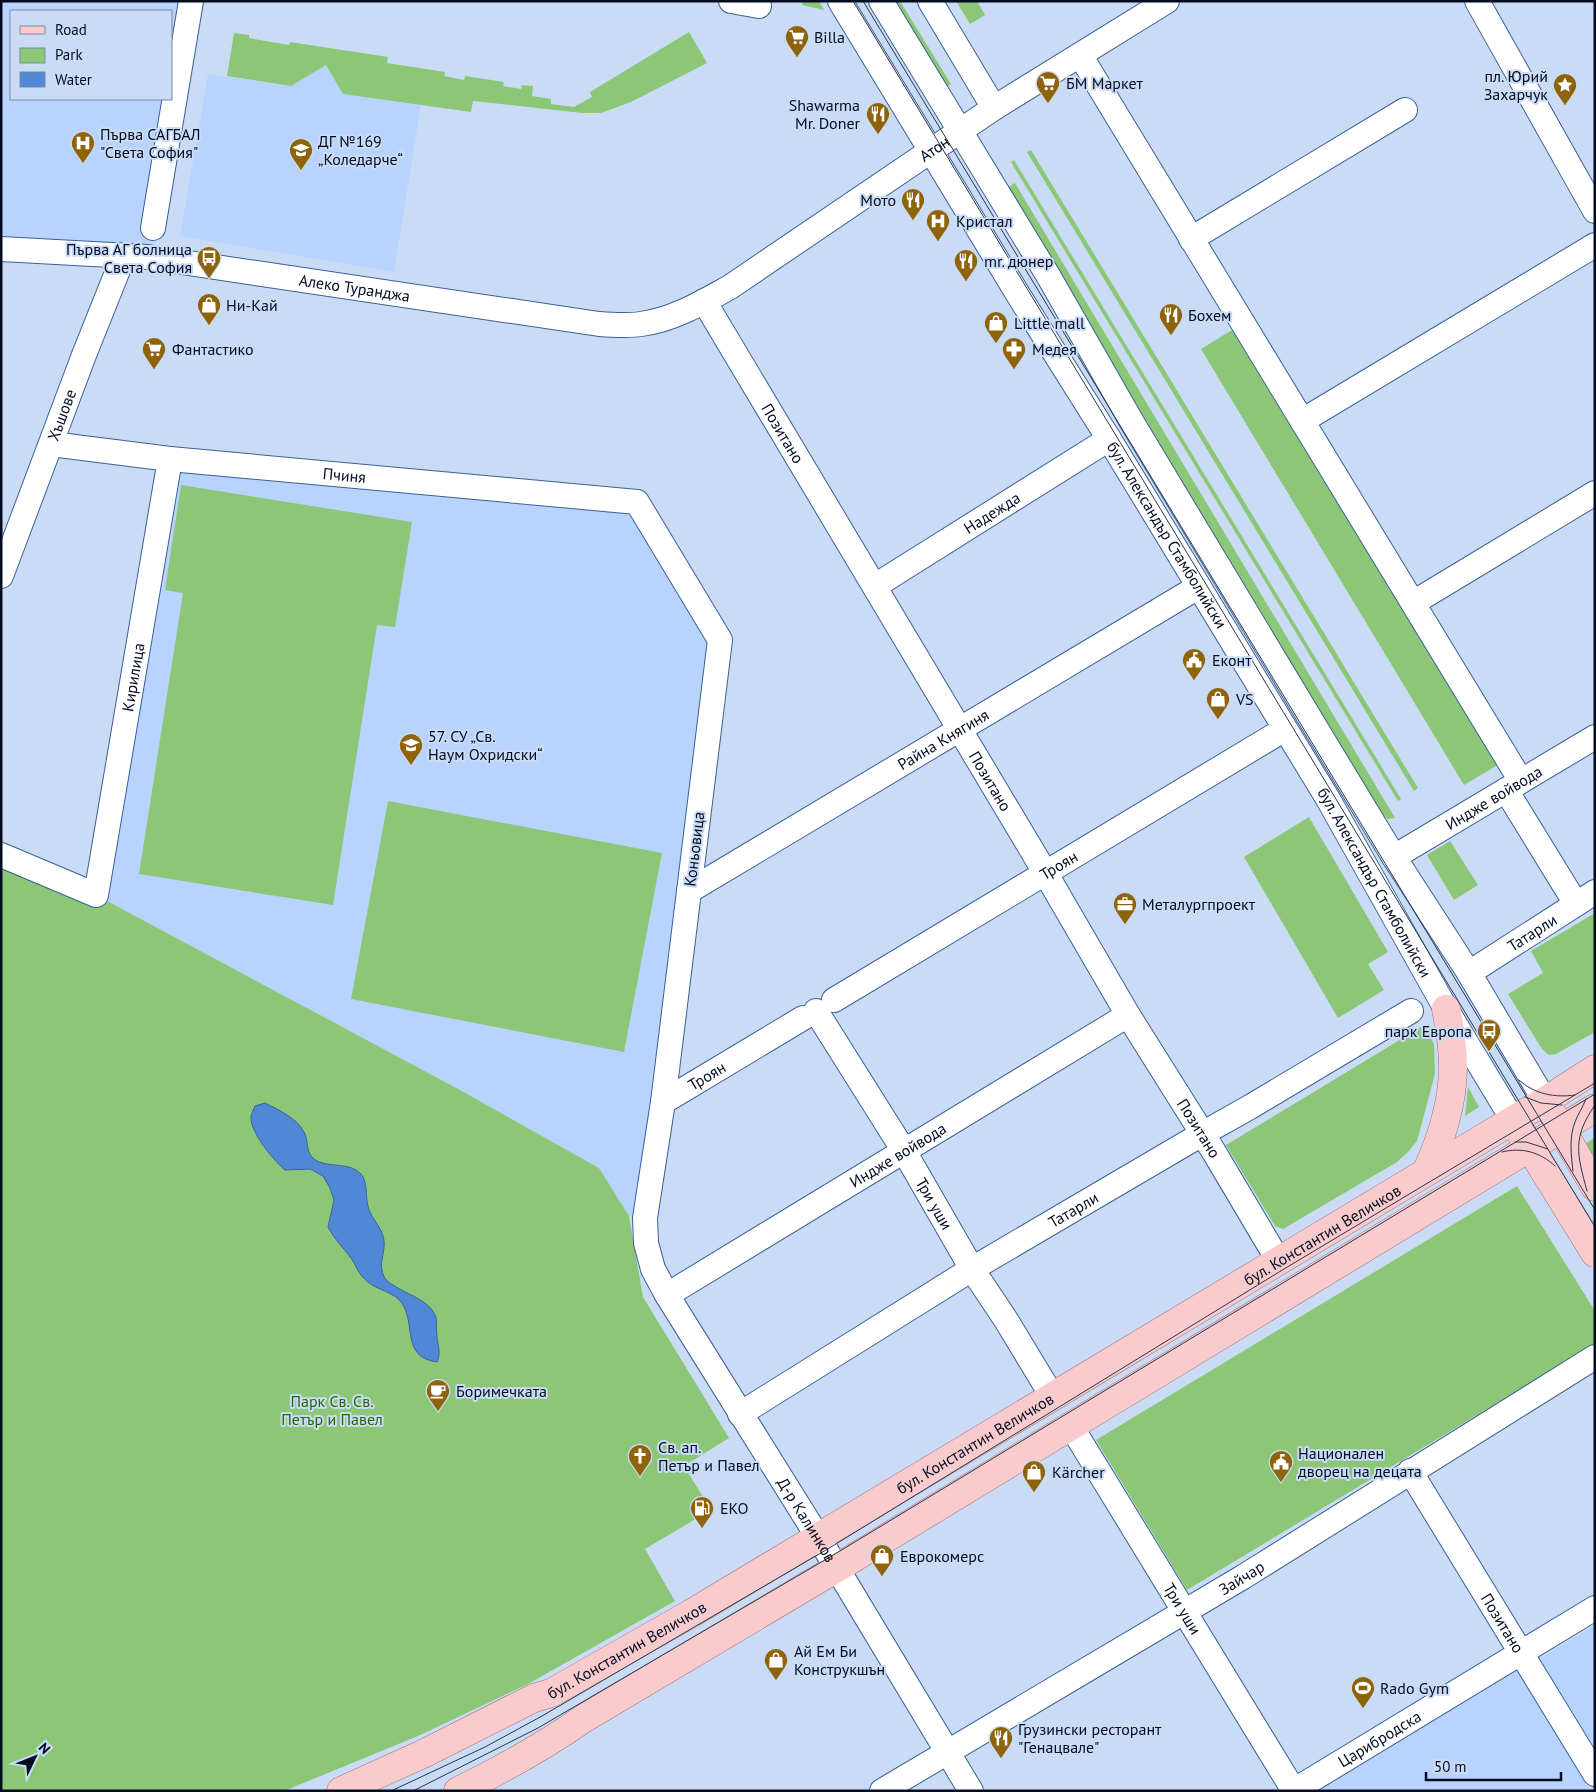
<svg xmlns="http://www.w3.org/2000/svg" width="1596" height="1792" font-family="'PT Sans',sans-serif">
<style>
.built{fill:#b8d4fe;fill-rule:evenodd}
.green{fill:#8bc776}
.water{fill:#5087d7;stroke:#3862a0}
.lines{fill:none;stroke-linecap:round;stroke-linejoin:round}
.minor-casing{stroke:#3a6097;stroke-width:26}
.major-casing{stroke:#a0717a;stroke-width:29}
.minor{stroke:#fff;stroke-width:24}
.major{stroke:#f9cbcc;stroke-width:28}
.tram{stroke:#29364b;stroke-width:1}
.labels{text-anchor:middle;stroke-width:4;stroke-linejoin:round;paint-order:stroke}
.poi-label{font-size:16px;fill:#010c21;stroke:#cadcf5;text-anchor:start}
.street-label{font-size:16px;fill:#010c21;stroke:#cadcf5}
.park-label{font-size:16px;fill:#2a640a;stroke:#cadcf5}
</style>
<rect width="100%" height="100%" fill="#cadcf5"/>
<!-- built -->
<g class="built">
<path d="M1,1h190l-43,256 -147,-8zM11,11h160v88h-160z"/>
<polygon points="326,65 343,94 421,105 394,272 180,236 208,74 290,86"/>
<polygon points="170,459 637,502 720,640 645,1218 629,1216 599,1168 460,1090 96,895"/>
<polygon points="1595,1625 1595,1759 1534,1662"/>
<polygon points="1517,1671 1590,1791 1318,1791"/>
</g>
<!-- green -->
<g class="green">
<polygon points="803,1 819,1 824,10 802,5"/>
<polygon points="892,1 900,1 951,84 945,88"/>
<polygon points="956,1 977,1 985,15 970,24"/>
<polygon points="689,32 707,63 631,102 601,113 582,113 473,101 471,112 343,94 326,65 291,86 227,76 234,33 249,35 249,38 289,45 290,42 388,57 387,63 445,72 444,76 464,80 465,76 504,82 503,86 521,89 522,85 533,86 532,96 551,99 551,104 574,107 592,97 590,92"/>
<polygon points="1031,150 1418,788 1414,791 1027,152"/>
<polygon points="1014,160 1401,799 1398,801 1011,162"/>
<polygon points="1015,183 1395,818 1388,819 1380,813 1007,188"/>
<polygon points="1237,327 1501,763 1464,785 1201,349"/>
<polygon points="181,485 412,522 395,627 377,625 333,905 139,874 183,593 165,590"/>
<polygon points="388,801 662,853 624,1052 351,999"/>
<polygon points="1309,817 1388,952 1368,964 1384,990 1338,1018 1244,857"/>
<polygon points="1450,841 1478,885 1454,900 1427,855"/>
<polygon points="1,863 96,895 460,1090 599,1168 629,1216 643,1297 729,1438 684,1466 711,1510 645,1549 675,1601 528,1684 418,1736 284,1791 1,1791"/>
<polygon points="1595,913 1595,1032 1556,1054 1549,1055 1542,1049 1508,994 1543,973 1531,951"/>
<polygon points="1426,1024 1434,1045 1435,1074 1417,1141 1408,1152 1397,1162 1283,1229 1275,1226 1226,1145"/>
<polygon points="1468,1087 1479,1107 1465,1116"/>
<polygon points="1595,1137 1595,1175 1585,1152 1587,1143"/>
<polygon points="1517,1186 1595,1311 1595,1344 1187,1590 1096,1440"/>
</g>
<!-- water -->
<path class="water" d="M265,1103c12,6 32,15 39,29 5,9 1,20 10,27 14,10 35,2 47,15 7,8 4,21 7,32 2,11 12,19 15,30 5,17 -8,27 3,44 3,3 9,6 12,8 13,8 34,14 38,30 1,6 0,12 1,19 1,9 4,17 0,25 -37,-5 -20,-39 -36,-60 -7,-10 -24,-12 -33,-20 -10,-8 -11,-15 -17,-24 -8,-11 -17,-19 -23,-31l6,-27 -4,-12 -7,-12 -13,-7 -25,1c-11,-9 -35,-38 -34,-53 0,-3 3,-8 4,-11z"/>
<g class="lines">
<!-- minor casing -->
<g class="minor-casing">
<g id="minor">
<polyline points="731,1 759,6"/>
<path id="s1" d="M840,1l179,295 90,143 219,360 118,210 67,111"/>
<polyline points="881,1 1049,277 1133,424 1308,715 1394,857 1469,973 1545,1101"/>
<polyline points="930,1 994,108"/>
<polyline points="1477,1 1595,211"/>
<polyline points="1080,55 1521,781"/>
<polyline points="153,228 191,1"/>
<polyline points="1191,239 1405,110"/>
<path id="s2" d="M1,249l147,8 451,67c14,1 28,2 42,0 32,-4 62,-22 89,-37l264,-179 173,-107"/>
<path id="s3" d="M704,301l342,573 82,141 86,137 64,108"/>
<polyline points="1302,421 1595,245"/>
<path id="s4" d="M51,444l119,15 467,43 83,138 -57,462 -18,116 1,25 7,26 14,26 159,255 145,241"/>
<path id="s5" d="M1,576l83,-221 40,-100"/>
<path id="s6" d="M875,586l234,-147"/>
<polyline points="1413,603 1595,493"/>
<polyline points="1506,790 1576,904"/>
<path id="s7" d="M1,855l95,40 74,-436"/>
<path id="s8" d="M1394,857l201,-120"/>
<path id="s9" d="M689,891l509,-304"/>
<path id="s10" d="M1469,973l126,-81"/>
<path id="s11" d="M834,1000l451,-271"/>
<path id="s12" d="M816,1011l88,140 68,118 34,51 46,76"/>
<path id="s13" d="M663,1102l140,-84"/>
<path id="s14" d="M667,1295l461,-280"/>
<path id="s15" d="M740,1414l232,-145 230,-135 48,-27 161,-96"/>
<path id="s16" d="M1071,1426l223,365"/>
<path id="s17" d="M1410,1471l185,303"/>
<path id="s18" d="M882,1791l361,-214 352,-220"/>
<path id="s19" d="M1293,1791l302,-183"/>
</g>
</g>
<!-- major casing -->
<g class="major-casing">
<g id="major">
<polyline points="1552,1113 1595,1187"/>
<polyline points="1520,1132 1595,1253"/>
<path d="M1426,1172c15,-31 27,-70 27,-105 0,-20 -3,-39 -7,-58"/>
<path id="s20" d="M341,1791l84,-38 109,-55 17,-5 141,-80 853,-512 50,-32"/>
<path d="M458,1791c43,-21 85,-44 125,-72l254,-151 758,-460"/>
</g>
</g>
<!-- minor -->
<use href="#minor" class="minor"/>
<!-- major -->
<use href="#major" class="major"/>
<!-- tram -->
<g class="tram">
<polyline points="853,1 1595,1227"/>
<polyline points="863,1 1595,1210"/>
<path d="M1519,1080c15,14 36,18 56,15"/>
<polyline points="1525,1097 1541,1103 1562,1105"/>
<polyline points="1515,1142 1526,1142 1548,1149"/>
<path d="M1502,1152c20,-5 38,0 53,14"/>
<path d="M1573,1171c-2,-16 -4,-34 2,-49 3,-8 8,-15 11,-23"/>
<path d="M1587,1191c-10,-37 -15,-53 8,-86"/>
<polyline points="391,1791 485,1747 542,1716 826,1550 1284,1269 1595,1083"/>
<polyline points="413,1791 538,1728 830,1557 1595,1094"/>
</g>
</g>
<!-- icons -->
<defs>
<g id="supermarket-pin" transform="scale(1.25)"><path d="M0 17L-7.5 6A9.5 9.5 0 1 1 7.5 6Z" fill="#8f630a" stroke="#cadcf5"/><path d="M-6-5.5h2.5l.6 2H6L4.5 2H-2.5L-4.4-4H-6ZM-1.5 3.2a1.3 1.3 0 1 0 .1 0ZM3 3.2a1.3 1.3 0 1 0 .1 0Z" fill="#fff"/></g>
<g id="sight-pin" transform="scale(1.25)"><path d="M0 17L-7.5 6A9.5 9.5 0 1 1 7.5 6Z" fill="#8f630a" stroke="#cadcf5"/><path d="M0-6L1.8-2.2L6-1.7L2.9 1.2L3.7 5.4L0 3.3L-3.7 5.4L-2.9 1.2L-6-1.7L-1.8-2.2Z" fill="#fff"/></g>
<g id="restaurant-pin" transform="scale(1.25)"><path d="M0 17L-7.5 6A9.5 9.5 0 1 1 7.5 6Z" fill="#8f630a" stroke="#cadcf5"/><path d="M-5-6h1v4h1v-4h1v4h1v-4h1v5L-1.5 .5V6h-2V.5L-5-1ZM5-6V6H3V1.5H1.5Q1.5-4 5-6Z" fill="#fff"/></g>
<g id="hospital-pin" transform="scale(1.25)"><path d="M0 17L-7.5 6A9.5 9.5 0 1 1 7.5 6Z" fill="#8f630a" stroke="#cadcf5"/><path d="M-5-5h3v3.5h4V-5h3V5h-3V1.5h-4V5h-3Z" fill="#fff"/></g>
<g id="school-pin" transform="scale(1.25)"><path d="M0 17L-7.5 6A9.5 9.5 0 1 1 7.5 6Z" fill="#8f630a" stroke="#cadcf5"/><path d="M0-5L7-2L0 1L-7-2ZM-4 1L0 2.5L4 1V4Q0 6-4 4Z" fill="#fff"/></g>
<g id="bus-pin" transform="scale(1.25)"><path d="M0 17L-7.5 6A9.5 9.5 0 1 1 7.5 6Z" fill="#8f630a" stroke="#cadcf5"/><path d="M-5-6H5V4H4V6H2V4H-2V6H-4V4H-5ZM-3.5-4V0h7V-4ZM-3.5 1.2v1.5H-2V1.2ZM2 1.2v1.5H3.5V1.2Z" fill="#fff"/></g>
<g id="shop-pin" transform="scale(1.25)"><path d="M0 17L-7.5 6A9.5 9.5 0 1 1 7.5 6Z" fill="#8f630a" stroke="#cadcf5"/><path d="M-5-2.5h2.3a2.7 3.5 0 0 1 5.4 0H5L5.5 6h-11ZM-1.5-2.5h3a1.5 2.3 0 0 0-3 0Z" fill="#fff"/></g>
<g id="pharmacy-pin" transform="scale(1.25)"><path d="M0 17L-7.5 6A9.5 9.5 0 1 1 7.5 6Z" fill="#8f630a" stroke="#cadcf5"/><path d="M-2-6h4v4h4v4h-4v4h-4v-4h-4v-4h4Z" fill="#fff"/></g>
<g id="civic-pin" transform="scale(1.25)"><path d="M0 17L-7.5 6A9.5 9.5 0 1 1 7.5 6Z" fill="#8f630a" stroke="#cadcf5"/><path d="M-.6-6.5H3V-4.5H.6V-3L4-1V1h2V6H-6V1h2V-1L-.6-3ZM-1.2 2.5V6h2.4V2.5Z" fill="#fff"/></g>
<g id="office-pin" transform="scale(1.25)"><path d="M0 17L-7.5 6A9.5 9.5 0 1 1 7.5 6Z" fill="#8f630a" stroke="#cadcf5"/><path d="M-6-3h4V-5.5h4V-3h4V5H-6ZM-1-4.5V-3h2v-1.5ZM-6 0V1H6V0Z" fill="#fff"/></g>
<g id="cafe-pin" transform="scale(1.25)"><path d="M0 17L-7.5 6A9.5 9.5 0 1 1 7.5 6Z" fill="#8f630a" stroke="#cadcf5"/><path d="M-5.5-4.5H6V0H3Q3 3.5 0 3.5H-2.5Q-5.5 3.5-5.5 0ZM3-3.2v2h1.7v-2ZM-6 4.5H4V6H-6Z" fill="#fff"/></g>
<g id="church-pin" transform="scale(1.25)"><path d="M0 17L-7.5 6A9.5 9.5 0 1 1 7.5 6Z" fill="#8f630a" stroke="#cadcf5"/><path d="M-1.2-6h2.4v3.5h3.3v2.4h-3.3V6h-2.4V-.1h-3.3v-2.4h3.3Z" fill="#fff"/></g>
<g id="fuel-pin" transform="scale(1.25)"><path d="M0 17L-7.5 6A9.5 9.5 0 1 1 7.5 6Z" fill="#8f630a" stroke="#cadcf5"/><path d="M-5.5-6h7V0h2V4h1.3V-2.5L3-4.5l.8-.8L6-3V5H2.5V1h-1V6h-7ZM-4.2-4.7v3.2H.2V-4.7Z" fill="#fff"/></g>
<g id="stadium-pin" transform="scale(1.25)"><path d="M0 17L-7.5 6A9.5 9.5 0 1 1 7.5 6Z" fill="#8f630a" stroke="#cadcf5"/><path d="M0-5a6.5 5 0 1 0 0 10a6.5 5 0 1 0 0-10ZM-3.5-1.8h7v3.6h-7Z" fill="#fff"/></g>
</defs>
<g fill-rule="evenodd">
<use href="#supermarket-pin" x="797" y="37"/>
<use href="#supermarket-pin" x="1048" y="83"/>
<use href="#sight-pin" x="1565" y="85"/>
<use href="#restaurant-pin" x="878" y="114"/>
<use href="#hospital-pin" x="83" y="143"/>
<use href="#school-pin" x="301" y="150"/>
<use href="#restaurant-pin" x="913" y="200"/>
<use href="#hospital-pin" x="938" y="221"/>
<use href="#bus-pin" x="209" y="258"/>
<use href="#restaurant-pin" x="966" y="261"/>
<use href="#shop-pin" x="209" y="305"/>
<use href="#restaurant-pin" x="1171" y="315"/>
<use href="#shop-pin" x="996" y="323"/>
<use href="#supermarket-pin" x="154" y="349"/>
<use href="#pharmacy-pin" x="1014" y="349"/>
<use href="#civic-pin" x="1194" y="660"/>
<use href="#shop-pin" x="1218" y="699"/>
<use href="#school-pin" x="411" y="745"/>
<use href="#office-pin" x="1125" y="904"/>
<use href="#bus-pin" x="1489" y="1031"/>
<use href="#cafe-pin" x="438" y="1391"/>
<use href="#church-pin" x="640" y="1456"/>
<use href="#civic-pin" x="1281" y="1462"/>
<use href="#shop-pin" x="1034" y="1472"/>
<use href="#fuel-pin" x="702" y="1508"/>
<use href="#shop-pin" x="882" y="1556"/>
<use href="#shop-pin" x="776" y="1660"/>
<use href="#stadium-pin" x="1363" y="1688"/>
<use href="#restaurant-pin" x="1001" y="1738"/>
</g>
<g class="labels">
<!-- poi labels -->
<g class="poi-label">
<text x="814" y="43">Billa</text>
<text x="1548" y="82" text-anchor="end">пл. Юрий<tspan x="1548" dy="18">Захарчук</tspan></text>
<text x="1066" y="89">БМ Маркет</text>
<text x="860" y="111" text-anchor="end">Shawarma<tspan x="860" dy="18">Mr. Doner</tspan></text>
<text x="100" y="140">Първа САГБАЛ<tspan x="100" dy="18">"Света София"</tspan></text>
<text x="318" y="147">ДГ №169<tspan x="318" dy="18">„Коледарче“</tspan></text>
<text x="896" y="206" text-anchor="end">Мото</text>
<text x="956" y="227">Кристал</text>
<text x="192" y="255" text-anchor="end">Първа АГ болница<tspan x="192" dy="18">Света София</tspan></text>
<text x="984" y="267">mr. дюнер</text>
<text x="226" y="311">Ни-Кай</text>
<text x="1188" y="321">Бохем</text>
<text x="1014" y="329">Little mall</text>
<text x="172" y="355">Фантастико</text>
<text x="1032" y="355">Медея</text>
<text x="1212" y="666">Еконт</text>
<text x="1236" y="705">VS</text>
<text x="428" y="742">57. СУ „Св.<tspan x="428" dy="18">Наум Охридски“</tspan></text>
<text x="1142" y="910">Металургпроект</text>
<text x="1472" y="1037" text-anchor="end">парк Европа</text>
<text x="456" y="1397">Боримечката</text>
<text x="658" y="1453">Св. ап.<tspan x="658" dy="18">Петър и Павел</tspan></text>
<text x="1298" y="1459">Национален<tspan x="1298" dy="18">дворец на децата</tspan></text>
<text x="1052" y="1478">Kärcher</text>
<text x="720" y="1514">EKO</text>
<text x="900" y="1562">Еврокомерс</text>
<text x="794" y="1657">Ай Ем Би<tspan x="794" dy="18">Конструкшън</tspan></text>
<text x="1380" y="1694">Rado Gym</text>
<text x="1018" y="1735">Грузински ресторант<tspan x="1018" dy="18">"Генацвале"</tspan></text>
</g>
<!-- street labels -->
<g class="street-label">
<text dy="6" stroke="none"><textPath href="#s2" startOffset="989">Атон</textPath></text>
<text dy="6" stroke="none"><textPath href="#s2" startOffset="356">Алеко Туранджа</textPath></text>
<text dy="6" stroke="none"><textPath href="#s5" startOffset="172">Хъшове</textPath></text>
<text dy="6" stroke="none"><textPath href="#s3" startOffset="154">Позитано</textPath></text>
<text dy="6" stroke="none"><textPath href="#s4" startOffset="295">Пчиня</textPath></text>
<text dy="6" stroke="none"><textPath href="#s6" startOffset="138">Надежда</textPath></text>
<text dy="6" stroke="none"><textPath href="#s1" startOffset="626">бул. Александър Стамболийски</textPath></text>
<text dy="6" stroke="none"><textPath href="#s7" startOffset="324">Кирилица</textPath></text>
<text dy="6" stroke="none"><textPath href="#s9" startOffset="296">Райна Княгиня</textPath></text>
<text dy="6" stroke="none"><textPath href="#s3" startOffset="559">Позитано</textPath></text>
<text dy="6" stroke="none"><textPath href="#s8" startOffset="116">Индже войвода</textPath></text>
<text transform="translate(694 849) rotate(-83)" y="6">Коньовица</text>
<text dy="6" stroke="none"><textPath href="#s11" startOffset="262">Троян</textPath></text>
<text dy="6" stroke="none"><textPath href="#s1" startOffset="1031">бул. Александър Стамболийски</textPath></text>
<text dy="6" stroke="none"><textPath href="#s10" startOffset="75">Татарли</textPath></text>
<text dy="6" stroke="none"><textPath href="#s13" startOffset="51">Троян</textPath></text>
<text dy="6" stroke="none"><textPath href="#s3" startOffset="964">Позитано</textPath></text>
<text dy="6" stroke="none"><textPath href="#s14" startOffset="270">Индже войвода</textPath></text>
<text dy="6" stroke="none"><textPath href="#s12" startOffset="226">Три уши</textPath></text>
<text dy="6" stroke="none"><textPath href="#s15" startOffset="391">Татарли</textPath></text>
<text dy="6" stroke="none"><textPath href="#s20" startOffset="1129">бул. Константин Величков</textPath></text>
<text dy="6" stroke="none"><textPath href="#s20" startOffset="724">бул. Константин Величков</textPath></text>
<text dy="6" stroke="none"><textPath href="#s4" startOffset="1679">Д-р Калинков</textPath></text>
<text dy="6" stroke="none"><textPath href="#s18" startOffset="418">Зайчар</textPath></text>
<text dy="6" stroke="none"><textPath href="#s16" startOffset="214">Три уши</textPath></text>
<text dy="6" stroke="none"><textPath href="#s17" startOffset="178">Позитано</textPath></text>
<text dy="6" stroke="none"><textPath href="#s20" startOffset="319">бул. Константин Величков</textPath></text>
<text dy="6" stroke="none"><textPath href="#s19" startOffset="101">Царибродска</textPath></text>
</g>
<!-- park labels -->
<g class="park-label">
<text x="332" y="1407">Парк Св. Св.<tspan x="332" dy="18">Петър и Павел</tspan></text>
</g>
</g>
<!-- border -->
<rect width="1596" height="1792" fill="none" stroke="#010c21" stroke-width="5"/>
<!-- legend -->
<rect x="10" y="10" width="162" height="90" fill="#cadcf5" stroke="#7a89a0"/>
<rect x="20" y="26" width="25" height="8" fill="#f9cbcc" stroke="#7a89a0"/>
<text x="55" y="35" font-size="15" fill="#010c21">Road</text>
<rect x="20" y="48" width="25" height="15" fill="#8bc776" stroke="#7a89a0"/>
<text x="55" y="60" font-size="15" fill="#010c21">Park</text>
<rect x="20" y="72" width="25" height="15" fill="#5087d7" stroke="#7a89a0"/>
<text x="55" y="85" font-size="15" fill="#010c21">Water</text>
<!-- north arrow -->
<g transform="translate(35 1757) rotate(47)" stroke="#cadcf5" stroke-width="4" paint-order="stroke">
<path d="M0-4L9 19L0 12L-9 19Z" fill="#010c21"/>
<text y="-8" font-size="14" font-weight="bold" text-anchor="middle" fill="#010c21">N</text>
</g>
<!-- scale -->
<path d="M1426 1772v8h135v-8" fill="none" stroke="#010c21" stroke-width="2.5"/>
<text x="1434" y="1772" font-size="15" fill="#010c21" stroke="#cadcf5" stroke-width="4" paint-order="stroke">50 m</text>
</svg>
